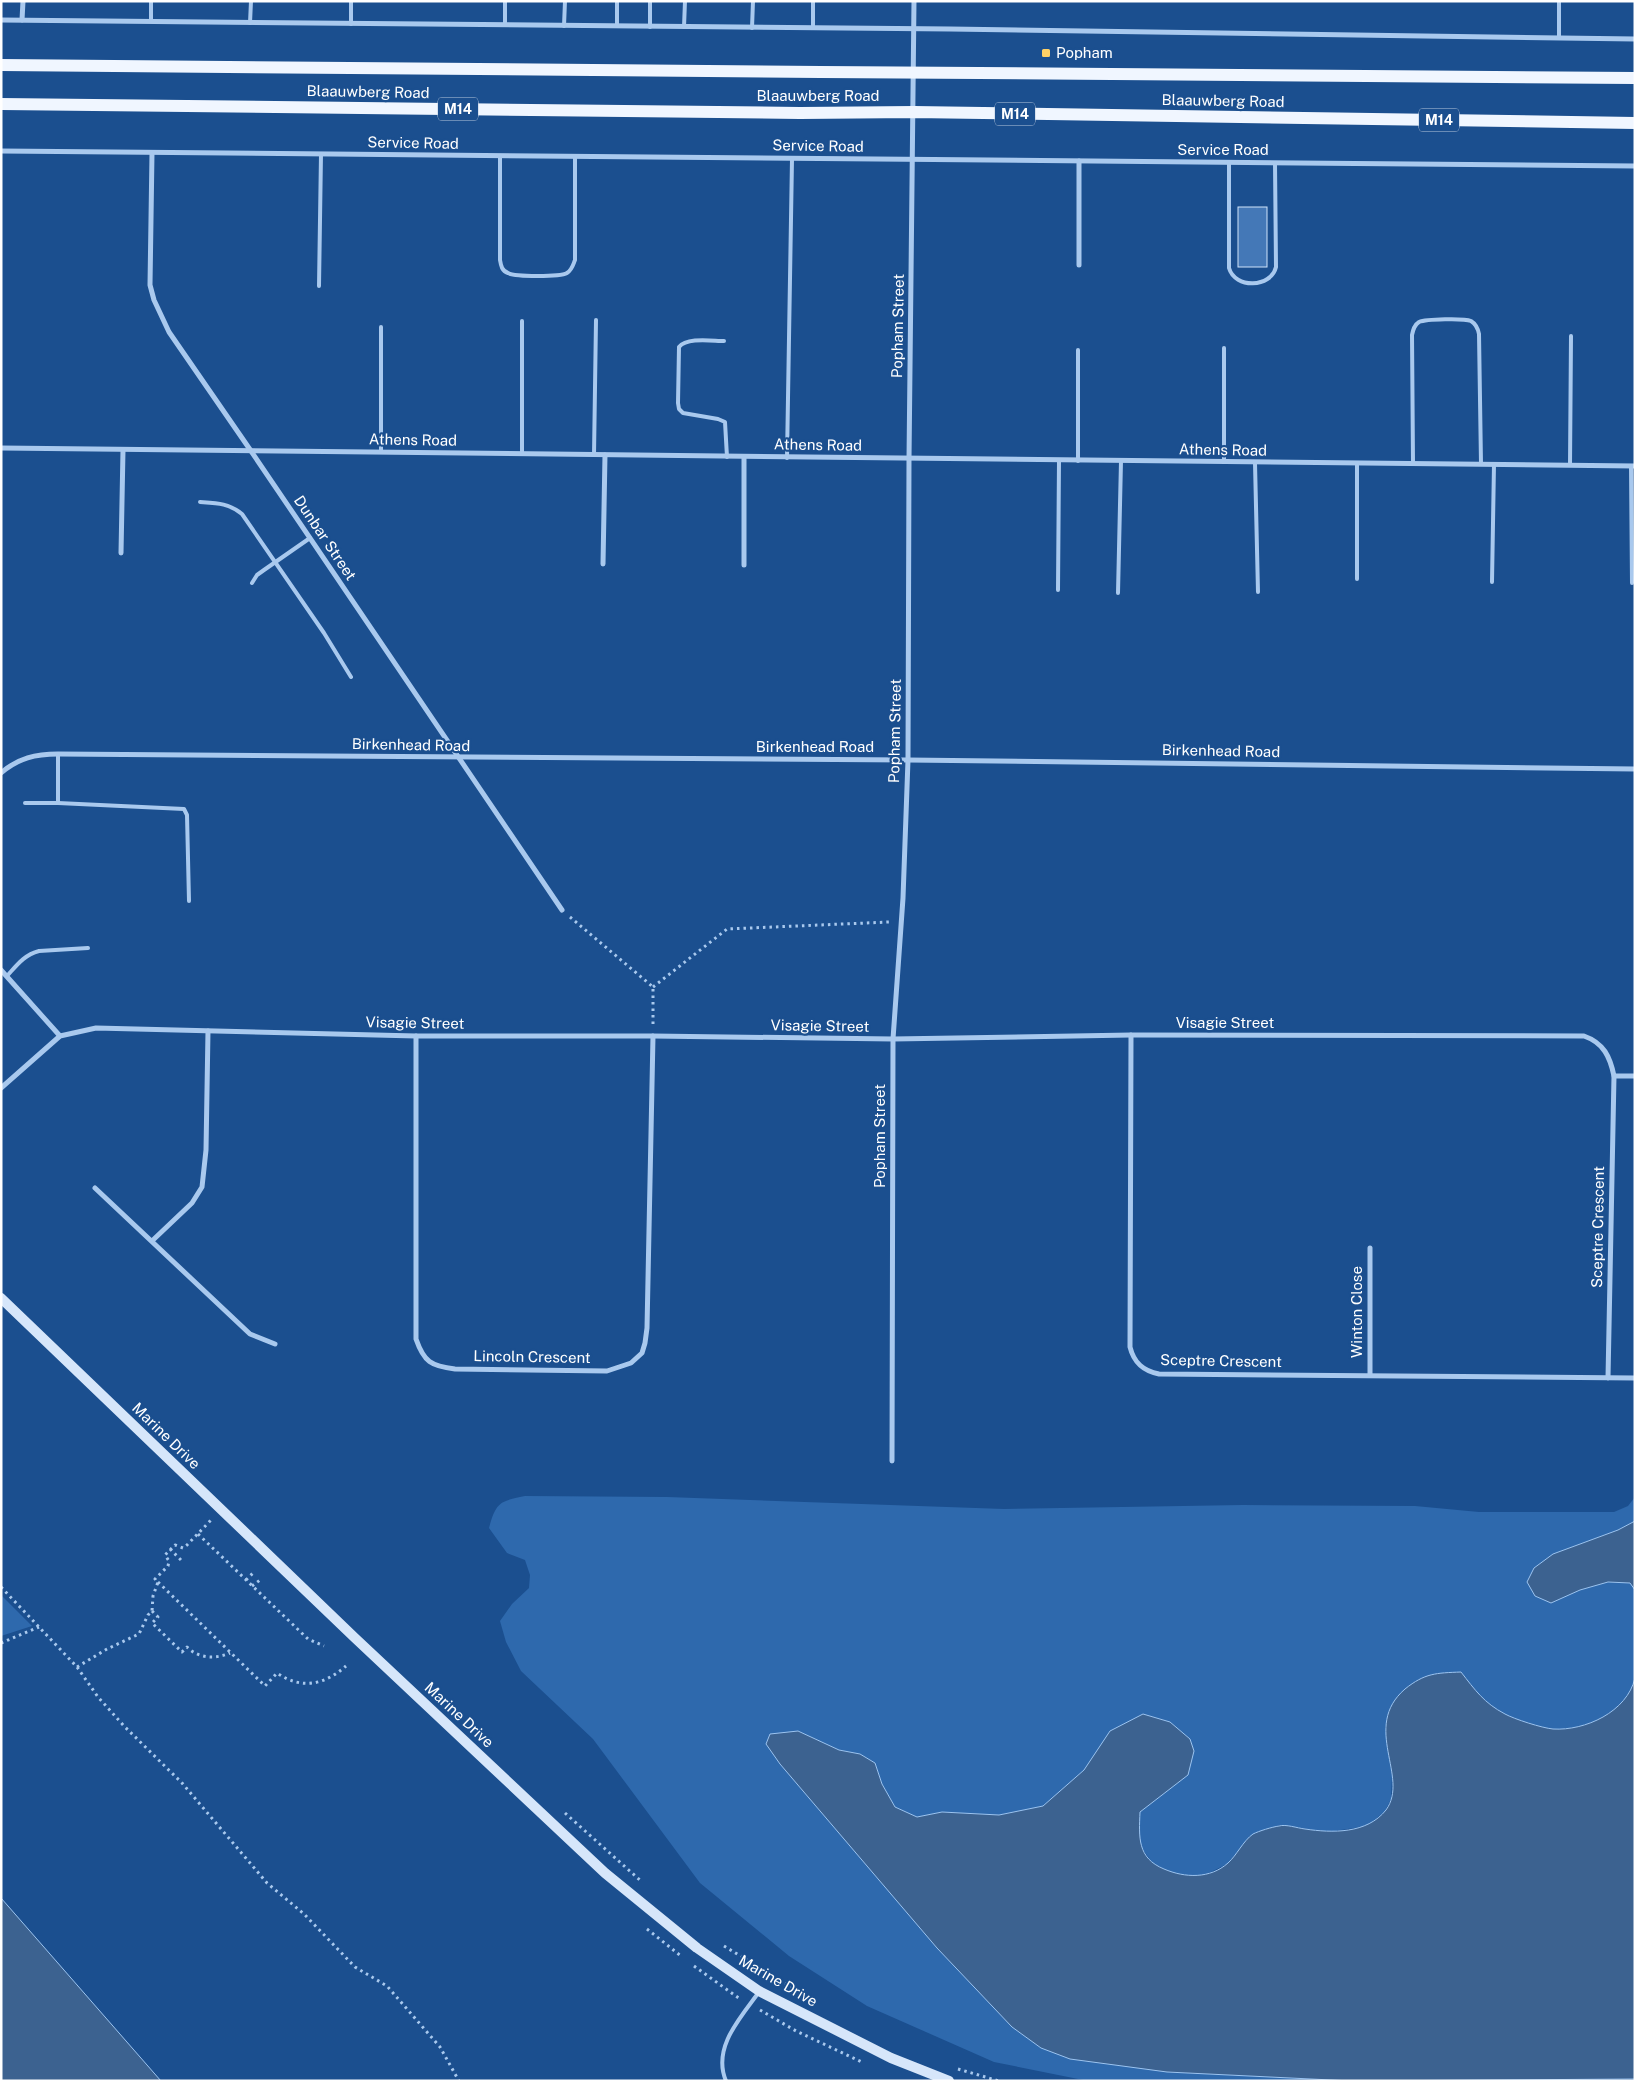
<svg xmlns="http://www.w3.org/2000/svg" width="1636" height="2082" font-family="'Public Sans',sans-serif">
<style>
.green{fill:#2e69ad}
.water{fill:#3c6290;stroke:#9cc4f0}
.building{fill:#4478b7;stroke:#cfe3fa}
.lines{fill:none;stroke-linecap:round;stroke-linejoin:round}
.path{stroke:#a9c9ee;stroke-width:3;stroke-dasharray:2.5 4;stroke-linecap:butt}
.service{stroke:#a9c9ee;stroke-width:4}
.minor{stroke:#a9c9ee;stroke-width:5}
.secondary{stroke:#d6e6fa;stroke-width:10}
.primary{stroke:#f0f6ff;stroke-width:12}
.poi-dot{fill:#ffd166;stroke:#1b4f8f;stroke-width:2}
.labels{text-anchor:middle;stroke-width:4.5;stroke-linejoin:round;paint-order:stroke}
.shield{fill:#1b4f8f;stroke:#bbcadd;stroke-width:1}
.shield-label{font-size:14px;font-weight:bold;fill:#fff}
.poi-label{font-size:15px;fill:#fff;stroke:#1b4f8f;text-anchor:start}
.street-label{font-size:15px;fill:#fff;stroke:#1b4f8f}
</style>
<rect width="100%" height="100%" fill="#1b4f8f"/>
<!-- green -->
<g class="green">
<path d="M525,1496l142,1 337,12 239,-4 172,1 64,6h135l14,-6 7,-9v24l-17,9 -65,24 27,36 28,-8 22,1 5,7v88c-8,34 -50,53 -82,51 -11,-1 -39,-10 -48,-15 -21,-11 -30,-24 -44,-42l-76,54 7,50 -1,23 -6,12 -17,15 -41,6 -47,-7 -26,9 -27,30 -22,11h-27l-25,-11 -14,-20 1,-32 48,-37 2,-36 -20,-17 -27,-8 -48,43 -11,13 -41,36 -44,9 -57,-3 -25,5 -22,-10 -13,-23 -7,-21 -15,-9 -21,-4 -41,-19 -32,13 14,20 157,184 75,79 29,21 126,24 185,9h-264l-94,-19 -127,-56 -78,-50 -89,-73 -107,-144 -72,-68 -15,-29 -6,-21 12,-17 17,-16 1,-13 -5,-15 -18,-7 -18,-25c7,-26 11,-27 36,-32z"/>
<polygon points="1,1595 32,1626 1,1636"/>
</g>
<!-- water -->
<g class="water">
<polygon points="1635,1521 1635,1590 1630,1583 1608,1582 1580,1590 1551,1603 1535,1596 1527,1582 1534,1568 1553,1554 1618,1530"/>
<path d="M1461,1672c14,18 23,31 44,42 9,5 37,14 48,15 32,2 74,-17 82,-51v401l-283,2 -185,-9 -97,-13 -29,-11 -29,-21 -75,-79 -157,-184 -14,-20 4,-10 28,-3 41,19 21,4 15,9 7,21 13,23 22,10 25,-5 57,3 44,-9 41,-36 26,-39 33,-17 27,8 20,17 4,12 -6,24 -48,37c-1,25 -3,46 24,57 21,9 46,10 64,-6 9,-8 15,-22 25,-29 6,-3 19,-7 26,-8 7,-2 18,2 26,3 27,4 62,5 81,-19 24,-33 -25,-83 19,-121 20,-16 31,-16 56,-17z"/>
<polygon points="1,1898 161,2081 1,2081"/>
</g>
<!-- building -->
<rect class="building" x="1238" y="207" width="29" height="60"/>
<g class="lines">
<!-- path -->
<g class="path">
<polyline points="570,917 653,987 653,1026"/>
<polyline points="653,987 727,929 889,922"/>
<polyline points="198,1534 308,1639 324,1646"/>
<polyline points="170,1549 181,1560"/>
<polyline points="246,1580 253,1573"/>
<path d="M158,1582l107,104 12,-13c25,17 47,12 69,-7"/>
<polyline points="252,1586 260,1580"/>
<polyline points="1,1587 77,1667 98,1697 124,1726 182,1783 267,1883 304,1914 355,1967 387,1986 440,2047 459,2081"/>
<path d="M152,1611l6,6 -6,6 30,29 5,-5c12,12 29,12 43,6"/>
<polyline points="1,1643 39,1627"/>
<polyline points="77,1667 107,1649 139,1634 148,1615 152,1611 153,1596 158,1582 155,1579 168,1566 169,1561 165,1555 175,1545 183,1548 187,1545 212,1519"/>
<polyline points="565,1813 641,1881"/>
<polyline points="647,1929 681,1956"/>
<polyline points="724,1946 806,1996"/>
<polyline points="694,1966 740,1999"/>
<polyline points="760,2010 796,2031 864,2063"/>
<polyline points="958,2069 999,2081"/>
</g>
<!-- service -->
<g class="service">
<polyline points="617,1 617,26"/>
<polyline points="813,1 813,28"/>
<polyline points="151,21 151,1"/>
<polyline points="250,23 251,1"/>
<polyline points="351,24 351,1"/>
<polyline points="505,25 505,1"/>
<polyline points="564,26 565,1"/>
<polyline points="650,27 650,1"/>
<polyline points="684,27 685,1"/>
<polyline points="752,28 753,1"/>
<polyline points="1559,38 1559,1"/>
<path d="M500,156v104c1,6 2,11 8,13 7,4 52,4 59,0 5,-3 6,-8 8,-13v-103"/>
<path d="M1229,162v106c6,21 42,20 47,-1l-1,-104"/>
<polyline points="319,286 321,154"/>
<path d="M724,341c-12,0 -37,-4 -45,6l-1,56 1,6 4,4 35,6 7,3 2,35"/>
<polyline points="1078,350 1078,461"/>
<polyline points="381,452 381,327"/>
<polyline points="522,454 522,321"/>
<polyline points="594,455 596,320"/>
<polyline points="787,458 792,159"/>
<polyline points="1224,462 1224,348"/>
<polyline points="1255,463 1258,592"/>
<polyline points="1357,463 1357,579"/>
<path d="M1413,464l-1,-129c1,-5 2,-10 7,-13 7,-3 45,-4 52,-1 5,3 7,8 8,13l2,130"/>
<polyline points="1570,465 1571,336"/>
<polyline points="1631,466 1632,583"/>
<path d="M200,502c16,1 29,1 42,12l82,119 27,44"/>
<polyline points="1492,582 1494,464"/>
<polyline points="252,583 257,575 264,570 310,538"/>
<polyline points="1058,590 1059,461"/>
<polyline points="1118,593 1121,461"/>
<polyline points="25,803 58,803 58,754"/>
<polyline points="58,803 184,809 187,815 189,901"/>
<path d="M7,976c10,-11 17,-21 32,-25l49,-3"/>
<path d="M726,2081c-14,-33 14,-63 33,-89"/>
</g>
<!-- minor -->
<g class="minor">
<polyline points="1,20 950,29 1635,39"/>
<polyline points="22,20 23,1"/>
<polyline points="1,151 1635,166"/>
<polyline points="152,153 150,285 154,300 169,332 251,451 562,910"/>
<polyline points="1079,161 1079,265"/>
<polyline points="1,448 1635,466"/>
<polyline points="744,457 744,565"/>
<polyline points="121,553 123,450"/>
<polyline points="603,564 605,455"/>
<path d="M1,773c17,-15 35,-19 57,-19l850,6 727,9"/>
<polyline points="1,970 60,1036"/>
<path d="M1131,1035l-1,312c4,16 13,24 29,27l476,4"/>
<path d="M416,1036v303c8,23 15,27 39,30l152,2 24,-8 11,-10 3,-10 2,-15 6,-292"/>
<polyline points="1614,1076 1635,1076"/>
<path d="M1,1088l59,-52 36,-8 320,8h237l240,3 238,-4 453,1c20,7 26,21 30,40l-6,302"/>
<polyline points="95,1188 250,1334 275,1344"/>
<polyline points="153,1240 192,1203 202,1187 206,1150 208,1031"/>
<polyline points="1370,1375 1370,1248"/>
<polyline points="892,1461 893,1039 903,898 908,760 909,459 914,1"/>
</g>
<!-- secondary -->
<polyline class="secondary" points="1,1298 355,1638 605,1873 697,1948 759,1991 891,2058 949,2081"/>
<!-- primary -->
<g class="primary">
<path d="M1,65c545,6 1089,8 1634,13"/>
<polyline points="1,104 800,113 914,112 1635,123"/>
</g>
</g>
<!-- markers -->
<rect class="poi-dot" x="1041" y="48" width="10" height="10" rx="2.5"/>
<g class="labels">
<!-- shield labels -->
<g class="shield">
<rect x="438" y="97.5" width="40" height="23" rx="4"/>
<rect x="995" y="102.5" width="40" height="23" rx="4"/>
<rect x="1419" y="108.5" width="40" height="23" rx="4"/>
</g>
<g class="shield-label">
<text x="458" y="114">M14</text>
<text x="1015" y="119">M14</text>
<text x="1439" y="125">M14</text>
</g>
<!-- poi labels -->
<g class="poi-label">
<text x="1056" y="58">Popham</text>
</g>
<!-- street labels -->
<g class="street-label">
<text transform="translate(368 92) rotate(1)" y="5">Blaauwberg Road</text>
<text x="818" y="101">Blaauwberg Road</text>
<text transform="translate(1223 101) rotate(1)" y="5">Blaauwberg Road</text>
<text transform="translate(413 143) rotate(1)" y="5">Service Road</text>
<text transform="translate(818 146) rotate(1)" y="5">Service Road</text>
<text x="1223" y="155">Service Road</text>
<text transform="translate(898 326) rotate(-89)" y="5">Popham Street</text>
<text transform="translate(413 440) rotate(1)" y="5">Athens Road</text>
<text transform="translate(818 445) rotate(1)" y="5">Athens Road</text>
<text transform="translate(1223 450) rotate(1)" y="5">Athens Road</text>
<text transform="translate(325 538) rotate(56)" y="5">Dunbar Street</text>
<text transform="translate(895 731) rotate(-89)" y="5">Popham Street</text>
<text transform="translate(411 745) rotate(1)" y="5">Birkenhead Road</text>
<text x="815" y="752">Birkenhead Road</text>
<text transform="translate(1221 751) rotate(1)" y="5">Birkenhead Road</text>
<text transform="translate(415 1023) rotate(1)" y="5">Visagie Street</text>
<text x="1225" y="1028">Visagie Street</text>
<text transform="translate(820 1026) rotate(1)" y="5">Visagie Street</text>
<text transform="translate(880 1136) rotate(-90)" y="5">Popham Street</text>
<text transform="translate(1598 1227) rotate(-89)" y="5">Sceptre Crescent</text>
<text transform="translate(1357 1312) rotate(-90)" y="5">Winton Close</text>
<text transform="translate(532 1357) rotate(1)" y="5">Lincoln Crescent</text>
<text transform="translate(1221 1361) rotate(1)" y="5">Sceptre Crescent</text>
<text transform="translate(166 1436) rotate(44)" y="5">Marine Drive</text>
<text transform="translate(459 1715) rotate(43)" y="5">Marine Drive</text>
<text transform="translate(778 1981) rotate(30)" y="5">Marine Drive</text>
</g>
</g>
<!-- border -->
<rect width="1636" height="2082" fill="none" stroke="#ffffff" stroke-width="5"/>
</svg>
